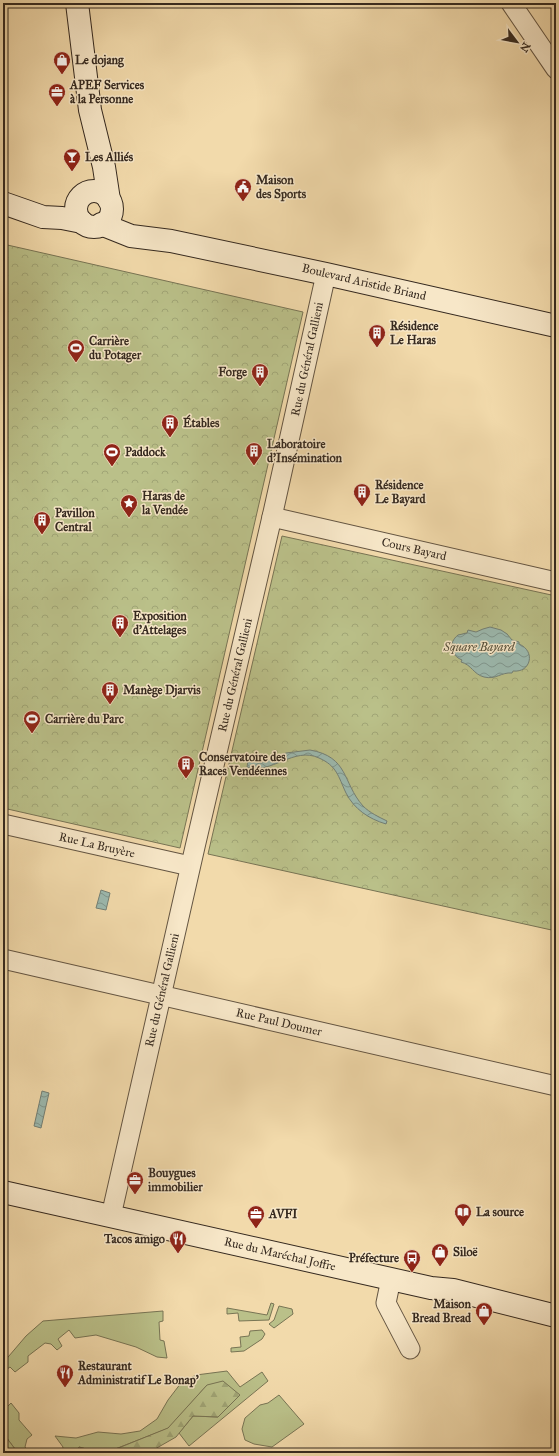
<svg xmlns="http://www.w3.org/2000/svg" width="559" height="1456" font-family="'IM FELL Great Primer',serif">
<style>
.grass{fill:#bac089;stroke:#787454}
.forest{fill:url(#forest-firs);stroke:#787454}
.park{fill:url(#park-crowns);stroke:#787454}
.water{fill:url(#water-waves);stroke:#738076}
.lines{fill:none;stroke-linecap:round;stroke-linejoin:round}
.street-casing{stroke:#645542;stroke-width:21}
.secondary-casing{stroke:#35291f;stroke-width:24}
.street{stroke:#f7e7c8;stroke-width:19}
.secondary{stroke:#f7e7c8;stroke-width:22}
.labels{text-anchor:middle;stroke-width:3;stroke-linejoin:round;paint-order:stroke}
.poi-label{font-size:12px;font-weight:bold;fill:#35291f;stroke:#f7e7c8;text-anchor:start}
.street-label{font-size:12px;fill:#35291f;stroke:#f7e7c8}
.park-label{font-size:12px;font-style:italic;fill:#564f3a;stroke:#f7e7c8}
</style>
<defs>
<pattern id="forest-firs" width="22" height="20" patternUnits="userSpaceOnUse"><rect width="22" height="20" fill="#bac089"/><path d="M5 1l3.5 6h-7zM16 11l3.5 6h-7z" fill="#a0a576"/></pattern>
<pattern id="park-crowns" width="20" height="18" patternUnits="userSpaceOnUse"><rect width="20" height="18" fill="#bac089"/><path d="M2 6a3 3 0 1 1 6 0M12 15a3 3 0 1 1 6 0" fill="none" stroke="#a0a576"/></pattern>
<pattern id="water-waves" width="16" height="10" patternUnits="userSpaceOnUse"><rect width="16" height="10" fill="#9cbab0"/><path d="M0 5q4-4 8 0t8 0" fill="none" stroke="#80978f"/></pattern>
</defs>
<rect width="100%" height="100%" fill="#f2daab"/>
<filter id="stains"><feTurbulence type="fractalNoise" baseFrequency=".005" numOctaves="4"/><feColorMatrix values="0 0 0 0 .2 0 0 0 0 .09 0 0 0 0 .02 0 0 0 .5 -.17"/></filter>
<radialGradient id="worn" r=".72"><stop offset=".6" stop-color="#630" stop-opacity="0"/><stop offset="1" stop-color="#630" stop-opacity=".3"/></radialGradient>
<!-- grass -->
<g class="grass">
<polygon points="271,1303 274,1304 269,1320 239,1321 238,1313 227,1314 227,1308 267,1315"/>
<polygon points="279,1306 292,1309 293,1314 274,1328 269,1324 274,1320"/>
<polygon points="163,1311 163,1321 159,1322 160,1340 164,1341 167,1358 157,1357 136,1347 96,1335 75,1338 69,1330 58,1339 62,1346 57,1350 51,1344 45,1343 28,1356 28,1362 15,1372 10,1367 3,1372 3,1363 26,1336 43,1321"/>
<polygon points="262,1330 265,1334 262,1339 244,1351 231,1352 231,1348 241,1347 240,1337 249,1336 250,1331"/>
<polygon points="227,1371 240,1387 262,1372 268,1381 189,1446 179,1433 193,1416 218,1417 207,1385 169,1428 105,1453 101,1453 79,1447 77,1453 62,1453 63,1447 55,1436 76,1438 98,1432 121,1434 140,1431 157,1419 168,1400 181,1383 196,1375"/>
<polygon points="279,1395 304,1424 272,1447 254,1444 245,1440 242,1429 245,1418 260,1405 268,1403"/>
<polygon points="11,1403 19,1413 19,1420 32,1435 27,1439 25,1447 29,1453 18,1453 3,1433 3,1405 6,1408"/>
</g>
<!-- forest -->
<g class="forest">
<polygon points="223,1381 240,1395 218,1417 193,1416 176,1437 148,1453 106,1453 168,1428 207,1385"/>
<polygon points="3,1433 18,1453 3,1453"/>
<polygon points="79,1447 101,1453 77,1453"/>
</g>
<!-- park -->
<g class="park">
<polygon points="3,244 303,312 180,848 3,808"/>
<polygon points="282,536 556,596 556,931 208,854"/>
</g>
<!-- water -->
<g class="water">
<path d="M490,627l11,3 6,4 5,6 7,2v2c17,7 12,29 -6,27l-1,2c-11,-1 -16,7 -28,4 -11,-3 -12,-12 -23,-15l1,-2c-12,-5 -14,-17 -4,-25l9,-2 1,-3 8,2 7,-3z"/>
<path d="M310,750c39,7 32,32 53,56 7,7 16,11 24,15l-1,3c-17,-5 -32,-15 -40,-31 -8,-17 -9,-27 -27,-35 -25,-12 -48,17 -72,9l1,-6 14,1 24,-9z"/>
<polygon points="101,890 110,893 106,910 96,908"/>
<polygon points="42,1091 49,1093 41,1128 34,1126"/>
</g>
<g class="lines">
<!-- street casing -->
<g class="street-casing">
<g id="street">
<polyline points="511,3 556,69"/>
<polyline points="272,517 556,582"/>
<polyline points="3,824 190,866"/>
<polyline points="3,959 556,1086"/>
<polyline points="111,1216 195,847 272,517 326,274"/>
<polyline points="391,1279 386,1303 410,1349"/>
</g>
</g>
<!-- secondary casing -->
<g class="secondary-casing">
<g id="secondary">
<polyline points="77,3 90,110 104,167 109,200"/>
<circle cx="94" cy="209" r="18"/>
<polyline points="3,203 43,217 62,218 82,222"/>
<polyline points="101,224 131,236 171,241 326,274 556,326"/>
<polyline points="3,1192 431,1288 453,1290 556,1316"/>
</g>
</g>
<!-- street -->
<use href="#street" class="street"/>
<!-- secondary -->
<use href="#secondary" class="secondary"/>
</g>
<!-- icons -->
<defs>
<g id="shop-pin" transform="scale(0.9)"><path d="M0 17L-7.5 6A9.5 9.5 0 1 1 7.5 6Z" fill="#8f2418" stroke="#f7e7c8"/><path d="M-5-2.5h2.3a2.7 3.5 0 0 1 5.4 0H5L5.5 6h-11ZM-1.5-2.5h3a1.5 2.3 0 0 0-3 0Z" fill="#fff"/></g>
<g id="office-pin" transform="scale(0.9)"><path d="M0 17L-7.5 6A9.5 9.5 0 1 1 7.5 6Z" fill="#8f2418" stroke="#f7e7c8"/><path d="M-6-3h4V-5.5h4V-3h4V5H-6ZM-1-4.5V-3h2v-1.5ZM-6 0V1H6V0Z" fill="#fff"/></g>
<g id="bar-pin" transform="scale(0.9)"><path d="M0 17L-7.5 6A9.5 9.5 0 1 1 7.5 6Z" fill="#8f2418" stroke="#f7e7c8"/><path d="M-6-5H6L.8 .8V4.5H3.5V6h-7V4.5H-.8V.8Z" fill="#fff"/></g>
<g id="civic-pin" transform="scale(0.9)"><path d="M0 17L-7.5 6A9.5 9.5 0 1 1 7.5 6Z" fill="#8f2418" stroke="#f7e7c8"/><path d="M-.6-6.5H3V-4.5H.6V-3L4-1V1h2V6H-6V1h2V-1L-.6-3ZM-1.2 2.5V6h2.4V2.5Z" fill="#fff"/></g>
<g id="building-pin" transform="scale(0.9)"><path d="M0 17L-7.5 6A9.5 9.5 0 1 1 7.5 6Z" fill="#8f2418" stroke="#f7e7c8"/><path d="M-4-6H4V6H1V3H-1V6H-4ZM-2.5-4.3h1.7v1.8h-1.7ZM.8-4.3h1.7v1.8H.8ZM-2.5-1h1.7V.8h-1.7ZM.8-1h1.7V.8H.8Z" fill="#fff"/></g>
<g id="stadium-pin" transform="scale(0.9)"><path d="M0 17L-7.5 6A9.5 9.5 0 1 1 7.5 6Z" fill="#8f2418" stroke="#f7e7c8"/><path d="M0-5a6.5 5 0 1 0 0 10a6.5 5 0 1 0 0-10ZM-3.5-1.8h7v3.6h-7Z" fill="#fff"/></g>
<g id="sight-pin" transform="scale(0.9)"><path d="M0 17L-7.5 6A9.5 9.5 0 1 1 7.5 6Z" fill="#8f2418" stroke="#f7e7c8"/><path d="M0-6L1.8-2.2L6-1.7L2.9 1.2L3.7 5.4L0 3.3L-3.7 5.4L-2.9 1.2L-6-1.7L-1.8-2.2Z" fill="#fff"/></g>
<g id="library-pin" transform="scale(0.9)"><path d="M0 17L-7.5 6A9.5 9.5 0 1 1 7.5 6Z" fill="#8f2418" stroke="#f7e7c8"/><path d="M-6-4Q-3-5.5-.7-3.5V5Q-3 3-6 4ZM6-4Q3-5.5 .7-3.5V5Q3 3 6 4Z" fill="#fff"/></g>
<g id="restaurant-pin" transform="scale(0.9)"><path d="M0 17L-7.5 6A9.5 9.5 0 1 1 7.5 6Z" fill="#8f2418" stroke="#f7e7c8"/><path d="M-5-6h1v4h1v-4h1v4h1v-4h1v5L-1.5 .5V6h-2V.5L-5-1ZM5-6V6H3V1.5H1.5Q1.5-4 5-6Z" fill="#fff"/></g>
<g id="bus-pin" transform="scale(0.9)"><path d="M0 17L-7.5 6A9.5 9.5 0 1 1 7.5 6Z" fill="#8f2418" stroke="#f7e7c8"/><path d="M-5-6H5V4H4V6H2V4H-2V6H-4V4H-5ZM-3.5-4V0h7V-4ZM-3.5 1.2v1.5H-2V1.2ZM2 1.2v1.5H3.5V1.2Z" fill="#fff"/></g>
</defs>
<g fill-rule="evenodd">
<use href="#shop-pin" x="62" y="60"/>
<use href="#office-pin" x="57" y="92"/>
<use href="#bar-pin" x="72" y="157"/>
<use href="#civic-pin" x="243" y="187"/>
<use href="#building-pin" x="377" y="333"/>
<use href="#stadium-pin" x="76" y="348"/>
<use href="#building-pin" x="260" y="372"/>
<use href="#building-pin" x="170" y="423"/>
<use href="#building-pin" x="254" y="451"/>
<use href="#stadium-pin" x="112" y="452"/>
<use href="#building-pin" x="362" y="492"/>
<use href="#sight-pin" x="129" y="503"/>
<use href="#building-pin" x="42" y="520"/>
<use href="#building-pin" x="120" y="623"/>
<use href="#building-pin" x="110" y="690"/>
<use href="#stadium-pin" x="32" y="719"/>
<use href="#building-pin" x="186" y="764"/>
<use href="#office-pin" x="135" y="1180"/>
<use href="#library-pin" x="463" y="1212"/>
<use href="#office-pin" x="256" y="1214"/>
<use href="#restaurant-pin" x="178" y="1239"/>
<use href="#shop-pin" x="440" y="1252"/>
<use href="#bus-pin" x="412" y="1258"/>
<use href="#shop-pin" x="484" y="1311"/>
<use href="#restaurant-pin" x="65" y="1373"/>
</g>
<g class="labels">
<!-- poi labels -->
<g class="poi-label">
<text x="75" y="64">Le dojang</text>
<text x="70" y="89">APEF Services<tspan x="70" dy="14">à la Personne</tspan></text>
<text x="85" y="161">Les Alliés</text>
<text x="256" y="184">Maison<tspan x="256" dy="14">des Sports</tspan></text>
<text x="390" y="330">Résidence<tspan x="390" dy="14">Le Haras</tspan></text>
<text x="89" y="345">Carrière<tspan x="89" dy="14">du Potager</tspan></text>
<text x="247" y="376" text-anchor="end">Forge</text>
<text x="183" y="427">Étables</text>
<text x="267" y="448">Laboratoire<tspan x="267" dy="14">d'Insémination</tspan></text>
<text x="125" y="456">Paddock</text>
<text x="375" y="489">Résidence<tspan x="375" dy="14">Le Bayard</tspan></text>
<text x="142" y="500">Haras de<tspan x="142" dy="14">la Vendée</tspan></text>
<text x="55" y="517">Pavillon<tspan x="55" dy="14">Central</tspan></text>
<text x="133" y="620">Exposition<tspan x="133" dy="14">d'Attelages</tspan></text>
<text x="123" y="694">Manège Djarvis</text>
<text x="45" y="723">Carrière du Parc</text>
<text x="199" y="761">Conservatoire des<tspan x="199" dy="14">Races Vendéennes</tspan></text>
<text x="148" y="1177">Bouygues<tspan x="148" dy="14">immobilier</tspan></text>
<text x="476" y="1216">La source</text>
<text x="269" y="1218">AVFI</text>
<text x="165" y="1243" text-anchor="end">Tacos amigo</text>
<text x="453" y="1256">Siloë</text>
<text x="399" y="1262" text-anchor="end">Préfecture</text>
<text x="471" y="1308" text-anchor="end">Maison<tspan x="471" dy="14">Bread Bread</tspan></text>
<text x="78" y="1370">Restaurant<tspan x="78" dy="14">Administratif Le Bonap'</tspan></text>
</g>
<!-- street labels -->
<g class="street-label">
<text transform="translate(364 282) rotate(13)" y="4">Boulevard Aristide Briand</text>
<text transform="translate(307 359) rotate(-78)" y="4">Rue du Général Gallieni</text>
<text transform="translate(414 549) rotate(13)" y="4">Cours Bayard</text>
<text transform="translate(235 675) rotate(-77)" y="4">Rue du Général Gallieni</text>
<text transform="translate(97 845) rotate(13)" y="4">Rue La Bruyère</text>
<text transform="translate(162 990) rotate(-77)" y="4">Rue du Général Gallieni</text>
<text transform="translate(279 1022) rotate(13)" y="4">Rue Paul Doumer</text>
<text transform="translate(280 1254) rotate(13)" y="4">Rue du Maréchal Joffre</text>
</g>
<!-- park labels -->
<g class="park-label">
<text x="479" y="651">Square Bayard</text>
</g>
</g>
<!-- margin -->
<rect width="559" height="1456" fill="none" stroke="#f2daab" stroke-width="16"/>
<rect x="4" y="4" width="551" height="1448" fill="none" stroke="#35291f" stroke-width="2"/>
<rect x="8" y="8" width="543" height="1440" fill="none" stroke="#35291f"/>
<!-- north arrow -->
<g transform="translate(517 42) rotate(122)" stroke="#f7e7c8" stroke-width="3" paint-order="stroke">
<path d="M0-3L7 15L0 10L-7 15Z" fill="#35291f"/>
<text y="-6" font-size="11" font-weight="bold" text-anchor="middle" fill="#35291f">N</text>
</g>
<rect width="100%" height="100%" filter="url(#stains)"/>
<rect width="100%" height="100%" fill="url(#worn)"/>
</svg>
